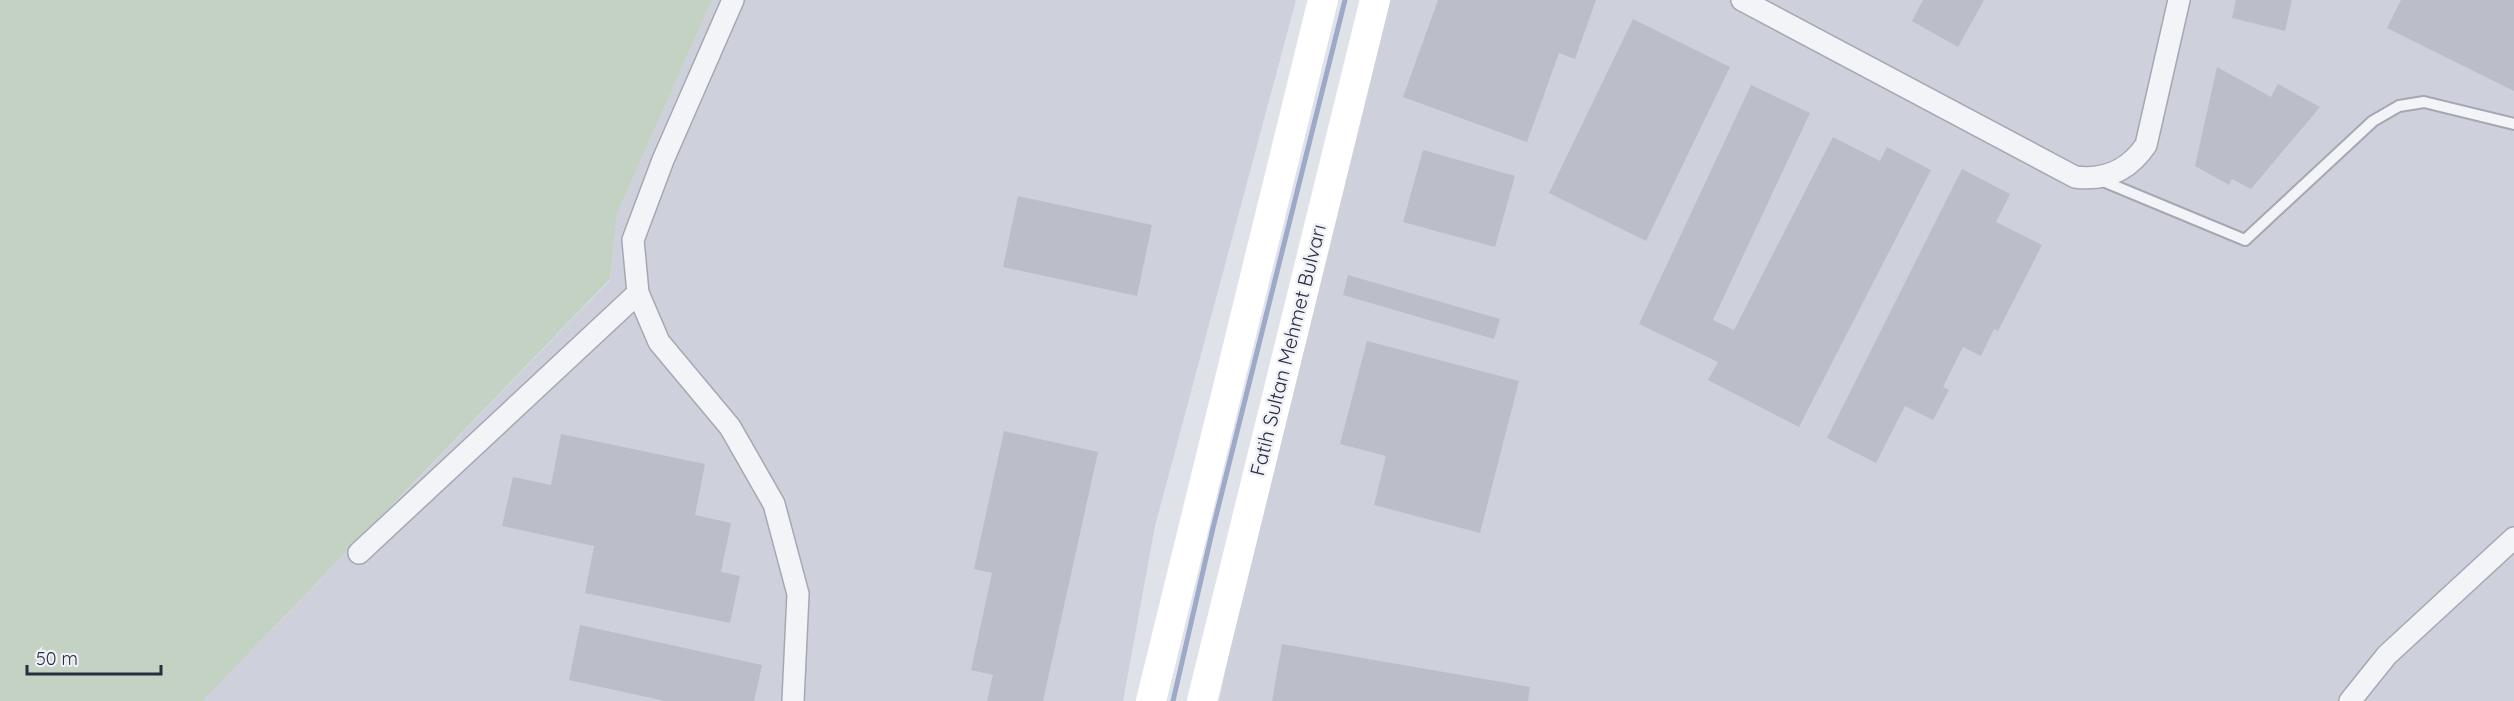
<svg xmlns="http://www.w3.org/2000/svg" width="2514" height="701" font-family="Quicksand,sans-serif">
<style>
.built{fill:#ced1db}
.green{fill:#c3d2c2}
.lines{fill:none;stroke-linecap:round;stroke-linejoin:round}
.stream{stroke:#9caac8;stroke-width:5}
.building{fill:#bbbdc8}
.lane-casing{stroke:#a5a8b3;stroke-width:14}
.street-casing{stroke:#a5a8b3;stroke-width:24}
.lane{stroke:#f3f4f7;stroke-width:10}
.street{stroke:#f3f4f7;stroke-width:21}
.secondary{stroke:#fff;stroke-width:30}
.labels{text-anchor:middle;stroke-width:5;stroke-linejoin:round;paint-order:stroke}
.street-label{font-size:20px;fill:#292d40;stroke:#f0f1f6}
</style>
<rect width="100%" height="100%" fill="#e0e2e9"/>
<!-- built -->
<g class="built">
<polygon points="712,0 1296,0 1155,526 1123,701 203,701 610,280 617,214"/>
<polygon points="1389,0 2514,0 2514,701 1219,701 1237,613"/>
</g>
<!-- green -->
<polygon class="green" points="0,0 712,0 617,214 610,279 203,701 0,701"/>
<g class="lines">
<!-- stream -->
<polyline class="stream" points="1173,701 1213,528 1345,0"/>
</g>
<!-- building -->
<g class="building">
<polygon points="1438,0 1596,0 1575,59 1559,53 1527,142 1403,97"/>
<polygon points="1923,0 1984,0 1958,47 1912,21"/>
<polygon points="2236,0 2292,0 2285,31 2232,18"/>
<polygon points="2401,0 2514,0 2514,91 2387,28"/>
<polygon points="1633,19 1730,67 1646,241 1549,193"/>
<polygon points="2217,67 2271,97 2278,84 2320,107 2251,189 2232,179 2229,185 2195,166"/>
<polygon points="1751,85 1810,113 1713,320 1734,330 1833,137 1880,161 1887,147 1931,170 1799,427 1708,380 1718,362 1639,324"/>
<polygon points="1423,150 1515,176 1495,247 1403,222"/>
<polygon points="1962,169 2010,194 1996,222 2042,245 1998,331 1994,329 1981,356 1963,347 1943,387 1949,390 1933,420 1905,406 1876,463 1827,438"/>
<polygon points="1018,196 1152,225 1137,296 1003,267"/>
<polygon points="1348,275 1500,319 1494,339 1343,295"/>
<polygon points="1367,341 1519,381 1480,533 1374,505 1386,456 1340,444"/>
<polygon points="1004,431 1098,452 1043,701 987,701 993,675 971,670 992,573 974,569"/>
<polygon points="561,434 705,464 695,515 731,523 721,572 740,576 730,623 585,593 594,546 502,526 513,477 551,485"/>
<polygon points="580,625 762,665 754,701 665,701 569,680"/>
<polygon points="1282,644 1530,687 1528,701 1272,701"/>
</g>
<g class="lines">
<!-- lane casing -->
<g class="lane-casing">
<polyline id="lane" points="2098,179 2245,240 2373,121 2399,106 2424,102 2514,124"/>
</g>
<!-- street casing -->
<g class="street-casing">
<g id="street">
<polyline points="733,0 663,160 633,240 638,293 659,342 730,427 774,504 798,594 793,701"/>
<path d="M1742,0l333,177c31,4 54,-7 71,-32l33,-145"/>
<polyline points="359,553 638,293"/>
<polyline points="2350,701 2387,655 2514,538"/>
</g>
</g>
<!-- lane -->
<use href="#lane" class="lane"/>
<!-- street -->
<use href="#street" class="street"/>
<!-- secondary -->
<g class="secondary">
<polyline points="1151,701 1323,0"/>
<polyline points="1202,701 1375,0"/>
</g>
</g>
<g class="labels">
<!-- street labels -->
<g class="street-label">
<text transform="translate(1288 350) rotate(-76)" y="7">Fatih Sultan Mehmet Bulvarı</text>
</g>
</g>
<!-- scale -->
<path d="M27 665v9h134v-9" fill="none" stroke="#292d40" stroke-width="3"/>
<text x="36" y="665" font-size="18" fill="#292d40" stroke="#f0f1f6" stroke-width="4.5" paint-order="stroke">50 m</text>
</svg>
